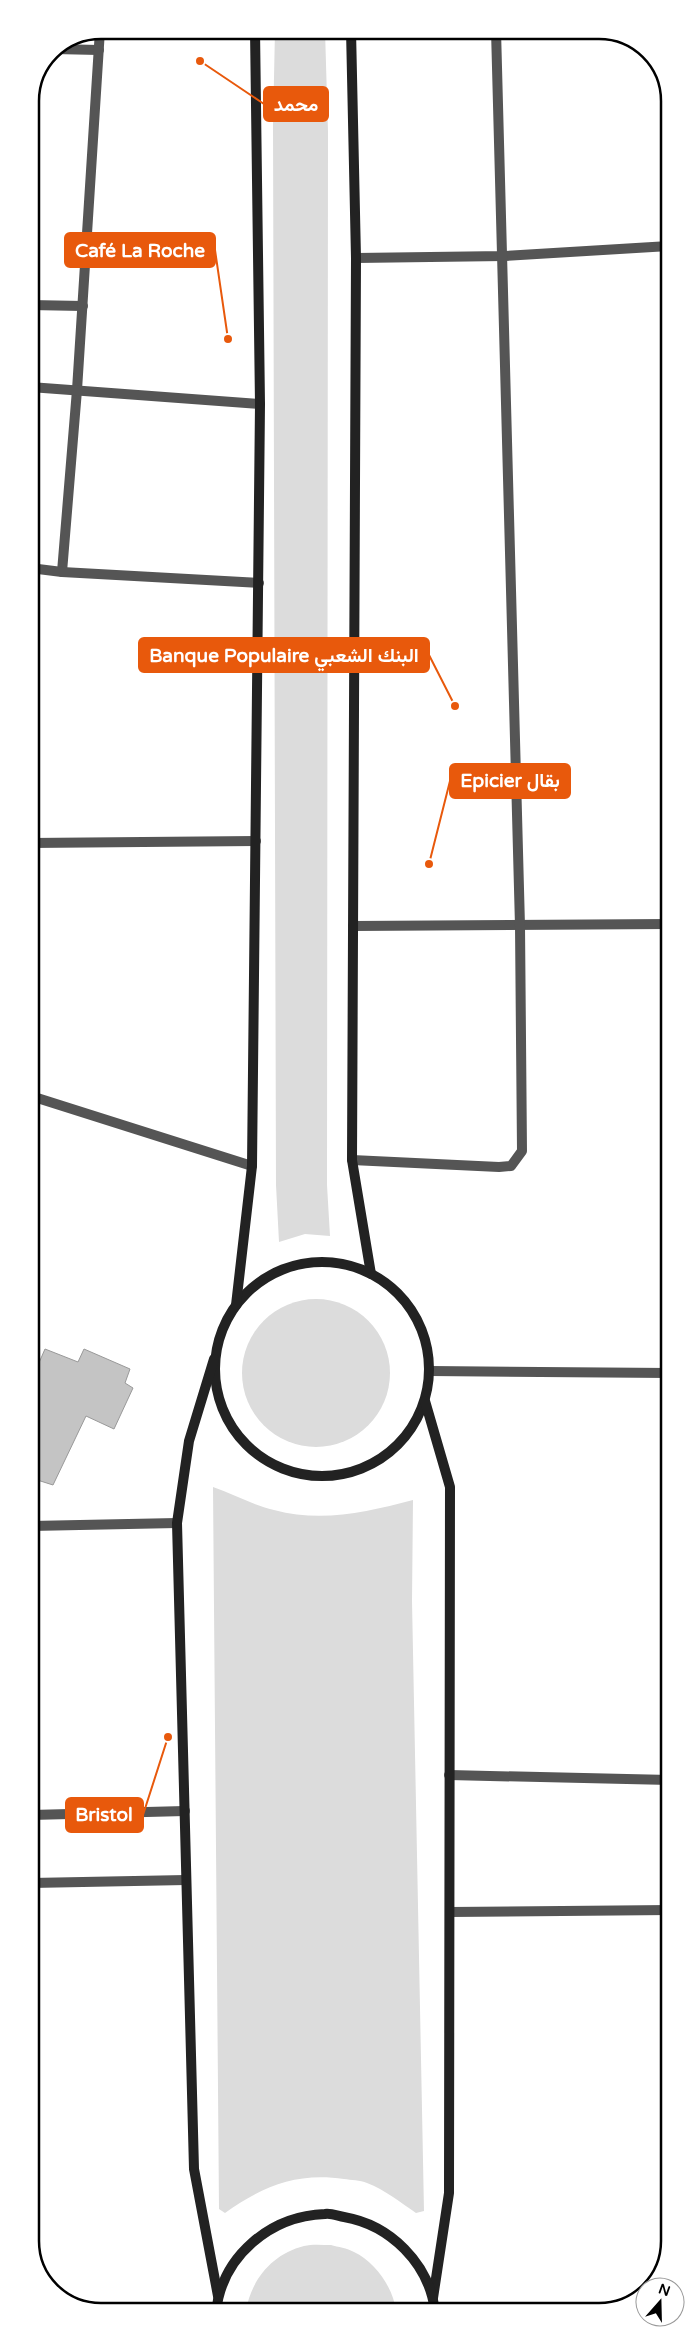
<svg xmlns="http://www.w3.org/2000/svg" width="700" height="2342" font-family="'Varela Round',Vazirmatn,sans-serif">
<style>
.green{fill:#dcdcdc}
.building{fill:#c4c4c4;stroke:#999}
.lines{fill:none;stroke-linecap:round;stroke-linejoin:round}
.lane{stroke:#555;stroke-width:10}
.street{stroke:#555;stroke-width:10}
.secondary{stroke:#222;stroke-width:10}
.rim{fill:none;stroke:#000;stroke-width:2.5}
.leader{fill:none;stroke:#e8590c;stroke-width:2}
.callout-dot{fill:#e8590c;stroke:#fff;stroke-width:2}
.callout{fill:#e8590c;stroke:#e8590c;stroke-width:2}
.callout-label{font-size:19px;text-anchor:middle;font-weight:bold;fill:#fff}
</style>
<rect width="100%" height="100%" fill="#fff"/>
<!-- green -->
<g class="green">
<polygon points="275,30 325,30 328,132 327,1185 330,1236 305,1234 279,1242 276,1185 273,125"/>
<circle cx="316" cy="1373" r="74"/>
<path d="M213,1487c20,7 40,18 61,23 48,13 93,2 139,-10l-1,101 12,610 -8,2c-16,-11 -31,-23 -49,-30 -7,-3 -16,-3 -23,-4 -47,-7 -81,7 -119,34l-6,-4z"/>
<path d="M331,2245c7,2 16,3 23,7 21,10 39,35 42,59h-150c5,-31 26,-57 58,-65 8,-2 18,-1 27,-1z"/>
</g>
<!-- building -->
<polygon class="building" points="45,1349 78,1362 84,1349 130,1369 125,1383 133,1388 114,1429 86,1416 53,1485 31,1478 31,1362 38,1365"/>
<g class="lines">
<!-- lane -->
<g class="lane">
<polyline points="54,49 99,50"/>
<polyline points="30,305 83,306"/>
<polyline points="62,572 77,390 100,30"/>
</g>
<!-- street -->
<g class="street">
<polyline points="356,258 504,256 669,246"/>
<polyline points="30,387 260,404"/>
<polyline points="30,568 62,572 259,583"/>
<polyline points="30,843 256,841"/>
<polyline points="353,926 669,924"/>
<polyline points="31,1096 252,1166"/>
<polyline points="352,1160 499,1167 511,1166 522,1151 520,926 496,30"/>
<polyline points="430,1371 669,1373"/>
<polyline points="31,1526 177,1523"/>
<polyline points="449,1775 670,1780"/>
<polyline points="31,1815 185,1811"/>
<polyline points="31,1883 186,1880"/>
<polyline points="450,1912 670,1910"/>
</g>
<!-- secondary -->
<g class="secondary">
<polyline points="351,30 356,258 352,1160 371,1274"/>
<circle cx="322" cy="1369" r="107"/>
<polyline points="236,1305 252,1166 260,404 255,30"/>
<polyline points="214,1359 189,1441 177,1523 194,2169 218,2296"/>
<polyline points="425,1401 450,1487 449,2193 433,2298"/>
<path d="M216,2312c6,-56 54,-96 109,-98 6,-1 13,2 19,3 46,8 85,46 91,94"/>
</g>
</g>
<!-- crop -->
<path d="M0 0H700V2342H0ZM101 39H599A62 62 0 0 1 661 101V2241A62 62 0 0 1 599 2303H101A62 62 0 0 1 39 2241V101A62 62 0 0 1 101 39Z" fill="#fff" fill-rule="evenodd"/>
<path class="rim" d="M101 39H599A62 62 0 0 1 661 101V2241A62 62 0 0 1 599 2303H101A62 62 0 0 1 39 2241V101A62 62 0 0 1 101 39Z"/>
<!-- callouts -->
<path class="leader" d="M200 61L264 104M228 339L215 250M455 706L429 655M429 864L450 781M168 1737L143 1815"/>
<g class="callout-dot">
<circle cx="200" cy="61" r="5"/>
<circle cx="228" cy="339" r="5"/>
<circle cx="455" cy="706" r="5"/>
<circle cx="429" cy="864" r="5"/>
<circle cx="168" cy="1737" r="5"/>
</g>
<g class="callout">
<rect x="264" y="87" width="64" height="34" rx="5"/>
<rect x="65" y="233" width="150" height="34" rx="5"/>
<rect x="139" y="638" width="290" height="34" rx="5"/>
<rect x="450" y="764" width="120" height="34" rx="5"/>
<rect x="66" y="1798" width="77" height="34" rx="5"/>
</g>
<g class="callout-label">
<text x="296" y="111">محمد</text>
<text x="140" y="257">Café La Roche</text>
<text x="284" y="662">Banque Populaire البنك الشعبي</text>
<text x="510" y="787">Epicier بقال</text>
<text x="104" y="1821">Bristol</text>
</g>
<!-- north arrow -->
<g transform="translate(660 2302) rotate(20)"><circle r="24" fill="#ffffff" stroke="#999999"/>
<path d="M0-4L9 19L0 12L-9 19Z" fill="#000000"/>
<text y="-8" font-size="14" font-weight="bold" text-anchor="middle" fill="#000000">N</text>
</g>
</svg>
